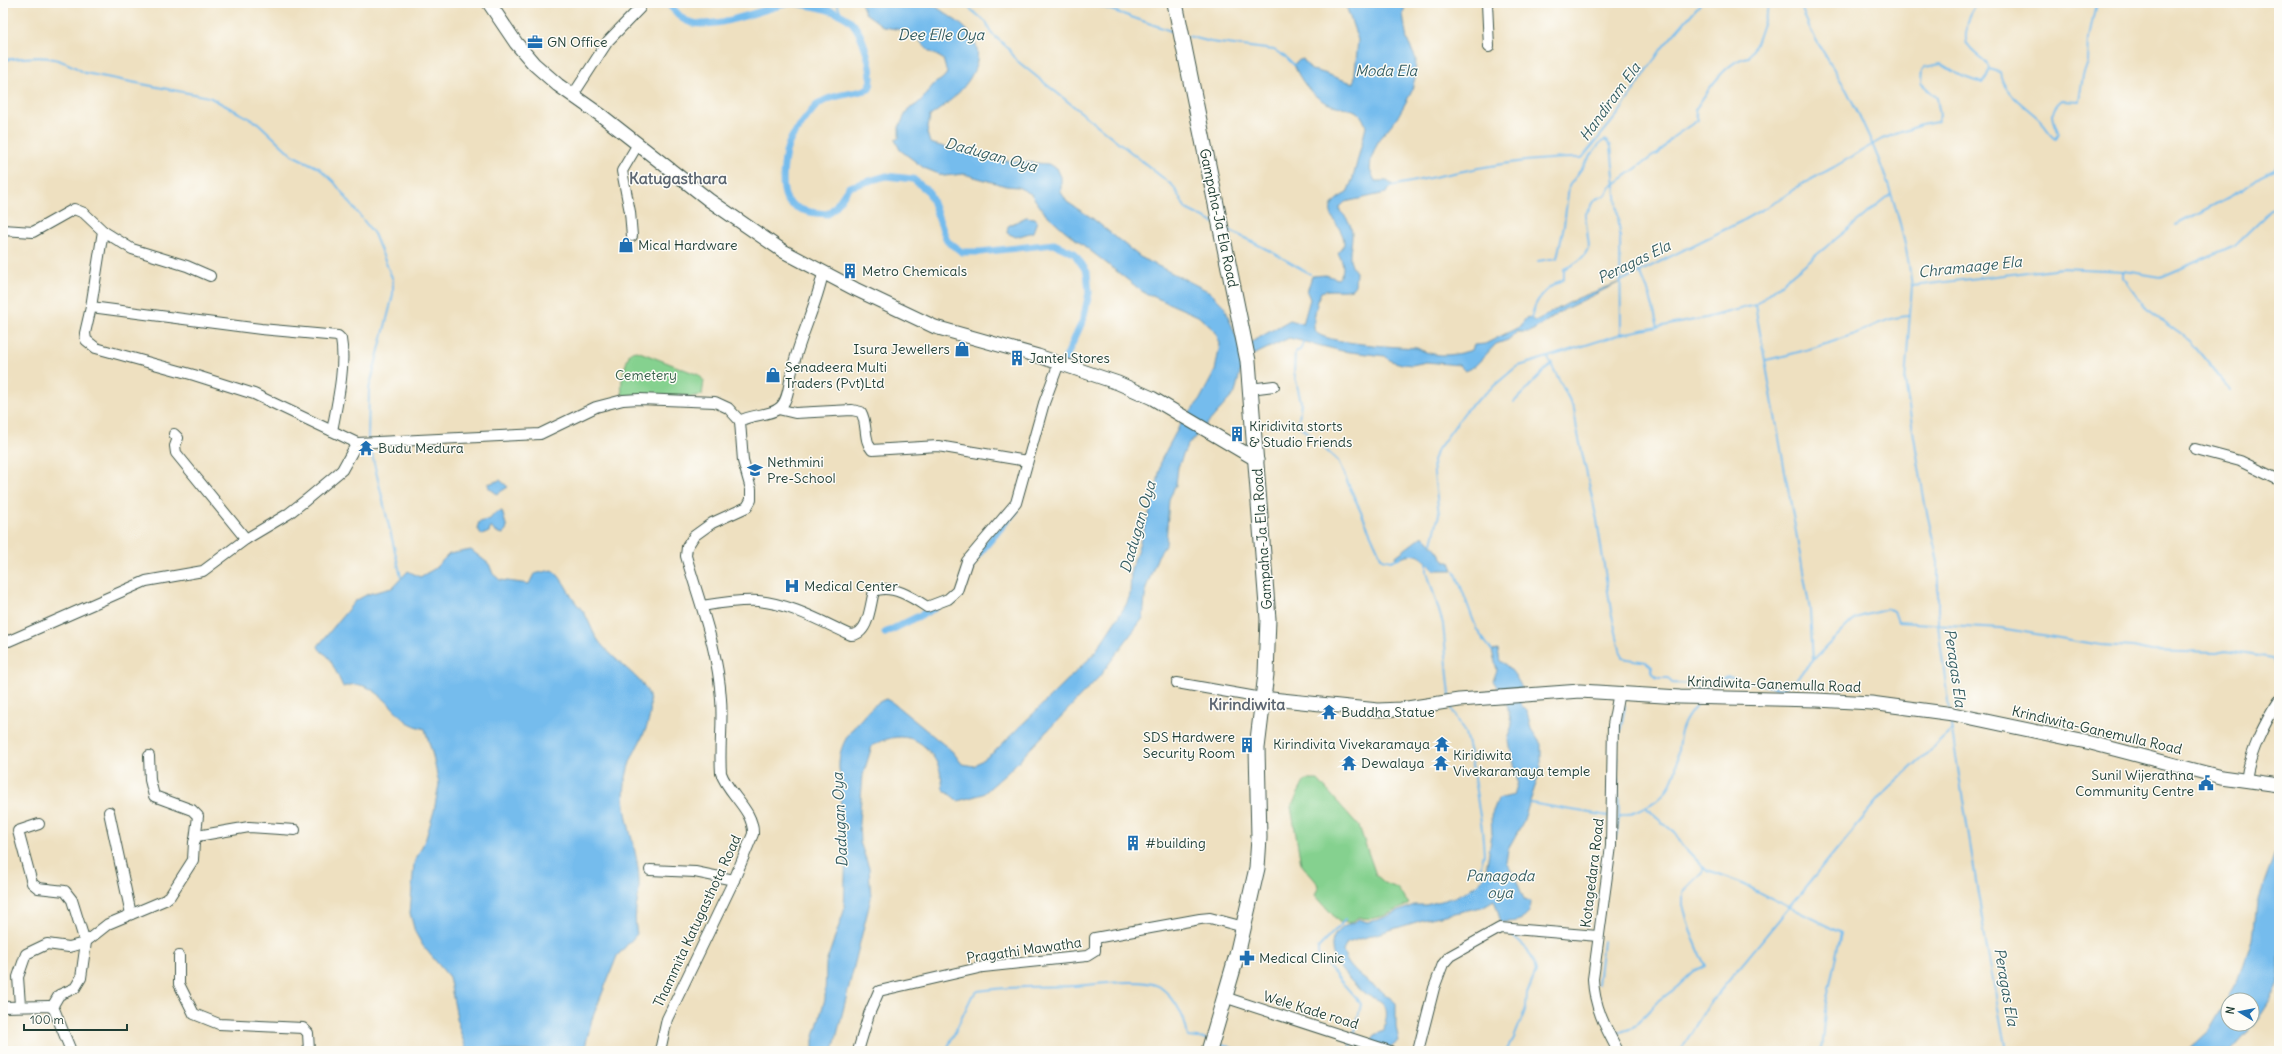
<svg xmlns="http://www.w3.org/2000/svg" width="2282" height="1054" font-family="Delius,sans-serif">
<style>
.green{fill:#85d18f;stroke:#528762}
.water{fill:#75bced;stroke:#4a7c90;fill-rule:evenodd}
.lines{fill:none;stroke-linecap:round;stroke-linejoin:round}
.stream{stroke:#75bced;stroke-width:2}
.canal{stroke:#75bced;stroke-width:7}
.minor-casing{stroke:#3e5549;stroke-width:12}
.major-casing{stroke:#3e5549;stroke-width:15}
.highway-casing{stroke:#3e5549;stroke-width:17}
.minor{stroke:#fff;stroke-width:10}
.major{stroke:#fff;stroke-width:13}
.highway{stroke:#fff;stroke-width:15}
.labels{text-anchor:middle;stroke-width:3;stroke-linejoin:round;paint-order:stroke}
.poi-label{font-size:14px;fill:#1f3d34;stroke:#fdfcf7;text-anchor:start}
.street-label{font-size:14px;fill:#1f3d34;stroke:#fdfcf7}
.park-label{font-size:14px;fill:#38624b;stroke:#fdfcf7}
.water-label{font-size:15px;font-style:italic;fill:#345d62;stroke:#fdfcf7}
.quarter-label{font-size:16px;font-weight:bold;fill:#5d6772;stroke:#fdfcf7}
</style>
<rect width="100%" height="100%" fill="#fdfcf7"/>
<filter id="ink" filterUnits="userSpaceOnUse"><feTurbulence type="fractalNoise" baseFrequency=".025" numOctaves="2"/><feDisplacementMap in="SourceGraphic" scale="8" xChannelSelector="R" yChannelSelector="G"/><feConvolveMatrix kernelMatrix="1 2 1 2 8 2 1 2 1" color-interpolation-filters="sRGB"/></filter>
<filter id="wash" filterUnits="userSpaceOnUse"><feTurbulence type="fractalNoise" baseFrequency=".012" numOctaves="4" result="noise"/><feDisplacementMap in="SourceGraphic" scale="16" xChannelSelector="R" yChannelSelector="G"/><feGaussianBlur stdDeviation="0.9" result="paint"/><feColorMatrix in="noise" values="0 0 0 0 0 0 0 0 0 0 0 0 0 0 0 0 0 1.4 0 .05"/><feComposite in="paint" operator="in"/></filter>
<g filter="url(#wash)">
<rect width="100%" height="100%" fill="#eee0c0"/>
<!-- green -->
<g class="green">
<path d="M637,351l62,24 5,6 -2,14 -12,2 -67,-1c-5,-12 3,-32 7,-44z"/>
<path d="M1305,780h13l41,46 17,49 9,8 12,5 12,16c-15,7 -33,19 -50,13l-10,6 -10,-1 -24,-27 4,-10 -18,-21 -10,-57z"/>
</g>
<!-- water -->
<g class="water">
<path d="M861,3c14,0 58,-3 67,0 8,3 17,10 24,15 51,32 16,73 -22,98l-3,17 3,10 57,16 61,5 9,4 4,9v15l6,10 25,16 48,39 70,35 14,14 17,42 49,-28 13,4 7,-25 -3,-7 5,-16 14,-1 12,4c8,-7 5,-17 0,-26 2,-4 6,-6 6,-10 0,-20 -32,-33 3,-50l6,-15 13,-51c-6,-22 -20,-17 -37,-23 -16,-6 -29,-24 -35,-39l3,-4 6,-2 8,11c15,2 28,10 43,13l4,-43 -13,-37h61l-3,11 4,26 9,19 -1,19 -4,15 -14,25 -18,21 -8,20 -1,11 5,11h12l6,4 -7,8 -41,9 -5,5v4c26,23 -1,42 16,61l-1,13 -3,4c-11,3 -21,-1 -31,3 -3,7 -10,32 -6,39 7,13 86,16 102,17 19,10 35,8 55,2l2,-5 11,-1 34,-17 8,-10 8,4 43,-23 42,-16 -55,27 -35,23h-13l-9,8 -12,4 -21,22 -10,5 -6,-6 -33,-3 -14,3 -10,-1 -11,-3 -6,-5 -43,-5 -53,-13 -46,22 -8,33 -48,53 -9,21 -2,18 -7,14 -3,45 -8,12 -12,32 -3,30 -44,59 -91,95 -25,22 -25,7 -15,-12c-1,-7 -2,-17 -5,-24 -15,-30 -39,-35 -66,-19l-9,29 -4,47 1,20 9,26 2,30 -38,153h-20v-11l12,-41 1,-36 18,-52 2,-67c-9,-20 -5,-36 -5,-57 1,-6 -1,-12 -2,-18 -1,-22 9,-36 23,-51 8,-9 13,-15 24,-19l7,4 60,49 9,12 12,2 20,-14 99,-97 33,-50 4,-10 1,-25 25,-78 5,-32 21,-39 17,-20 16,-30 5,-27 -5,-13 -17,-15 -55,-24 -79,-62 -20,-18 -13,-18 -13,-7 -12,-1 -42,-12 -20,2 -20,-8 -24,-18 -5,-10 4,-2v-11l9,-18c12,-4 18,-15 25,-24 5,-5 8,-3 14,-12l-4,-14 -14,-8 -11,-12 -16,-9 -18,-3 -19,-14z"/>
<polygon points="1026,217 1035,218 1037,221 1033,232 1016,237 1007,233 1008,226"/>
<polygon points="500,480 508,487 497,494 489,488 488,484"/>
<polygon points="502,511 507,528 503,534 495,532 491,527 489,532 482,535 477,528 479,522 490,519 495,513"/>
<path d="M1421,537h4l12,13 8,12h5l3,8h-19c-13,-15 -18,-20 -38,-11v-3z"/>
<path d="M471,550l18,14 4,10 7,6 29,4 5,-10 18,-4c11,8 14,18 21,29 4,6 10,11 13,17 4,8 7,17 12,24 11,17 47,39 51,56 7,32 -16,48 -22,77 -10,38 11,70 12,107 1,21 -7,31 -2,54l-20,22 -25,63 -8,32h-117l-8,-23 -10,-51 -26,-31 -8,-14 -5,-19 4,-50 12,-25 8,-27 5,-27 -6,-28 -8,-27c-6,-2 -15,-4 -20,-9 -17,-15 -35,-44 -62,-33 0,-1 -13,-28 -14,-29 -3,-5 -9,-5 -11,-12l37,-45 13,-7 24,-6 16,-17 12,6 14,-8 15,-15z"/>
<path d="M1498,650l2,11c12,7 17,17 23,29l-6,1 4,14 6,6 4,18 10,15v25l-18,53 -15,27 -2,14 8,12 10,24 7,3c-1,19 -14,20 -30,20l-7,-22 -12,7 -56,12 -79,24 -4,8c5,23 36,36 53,52v24l3,14 -9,7 -20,-6 5,-7 9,-4c1,-8 5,-19 0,-26 -4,-7 -15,-7 -21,-13 -14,-12 -44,-40 -25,-61 5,-5 15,-8 21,-12l8,3 11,-2 36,-15h12l29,-8 22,-12 8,-9 7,-42 -1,-18 7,-17 16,-4 4,-13 -10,-45 4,-12 -8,-33h-3l-8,-11 4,-11 -5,-19z"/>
<path d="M2279,842v140c-12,27 -29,48 -49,69h-44l23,-21 33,-57 11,-34 4,-37zM2228,1000h24v24h-24z"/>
</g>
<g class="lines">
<!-- stream -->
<g class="stream">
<polyline points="836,3 843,16"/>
<polyline points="963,3 986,22 991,33 1009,49 1016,60 1173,186 1186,209 1214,223"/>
<polyline points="1085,3 1094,4 1174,32"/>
<path d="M1800,3c9,31 31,60 47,88 32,61 57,127 65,195l150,-18 62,3v7l23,32 43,31 40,49"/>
<polyline points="1188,36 1211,42 1274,50 1287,58 1294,65"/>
<path d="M3,60c36,-4 50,-7 82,13l124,24 49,26 34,32 27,13 15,14 40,52 19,46v14l-3,13 -21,82 -1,50"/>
<path d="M1989,69l11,3c2,21 27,35 40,48 6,7 9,14 16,19l3,-5c-6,-15 -11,-23 3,-34l17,1 4,-25 5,-14 1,-25 7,-34"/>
<path d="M1392,186c63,-13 125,-29 190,-28l37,-45 43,-65 39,-45"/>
<polyline points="2176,225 2244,189 2262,175 2274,170 2279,163"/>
<polyline points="1227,229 1272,252 1310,274"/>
<polyline points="1538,261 1557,258 1564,225 1569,186 1600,143 1605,140 1611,146 1620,235 1621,334"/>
<polyline points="2124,271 2161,277 2235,245 2279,202"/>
<polyline points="1640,272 1650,296 1658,327"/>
<path d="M1619,282l123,-61 37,-21 18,-13 37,-20 48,-28 39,-14 16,-3 3,-6 -3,-18 -16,-15 1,-13 3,-3 16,-3 16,10 25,9c19,-22 -7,-23 -15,-39 -3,-7 0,-15 1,-22 2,-8 4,-13 10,-19"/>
<polyline points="1912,286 1905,382 1925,504 1938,562 1938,625 1949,709"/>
<path d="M1531,319c4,-21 15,-31 33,-40v-10c11,-5 22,-11 25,-24l-4,-30 11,-16 10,-4 3,-7 44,-32 5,-2 15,-17 25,-17 -3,-10c11,-17 32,-51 54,-53l7,-13 14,-41"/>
<polyline points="1304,342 1300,350 1295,352 1294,372 1301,402 1299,420 1302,428 1338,461 1382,559 1391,561 1401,557"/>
<path d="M1548,358l26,51 3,21 20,90 14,91 11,47 24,4 6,5v5l5,6h11l4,5c13,1 17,-2 27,8l8,-3 5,-7 17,-4 51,12 12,-6 21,-22 -3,-51 -55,-305"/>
<path d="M1766,360c28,-6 56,-14 83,-24 20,-7 39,-20 61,-20"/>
<polyline points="1514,402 1552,363"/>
<polyline points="370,446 401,577"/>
<polyline points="1432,543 1439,514 1434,474 1433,461 1436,452 1467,409 1516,367 1621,334 1705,318 1755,305 1891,194"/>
<polyline points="1427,563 1427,572 1443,624 1450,696"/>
<polyline points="1455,571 1477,630 1492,651"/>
<polyline points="1813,660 1855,618 1888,609 1894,611 1898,622 2000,628 2101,645 2133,647 2151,651 2216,653 2226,651 2272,658 2279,667"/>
<polyline points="1451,707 1465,733 1470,753 1482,829 1484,854 1479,874"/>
<polyline points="1950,719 1986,943 2006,1051"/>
<polyline points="1618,742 1625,706"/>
<polyline points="1530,803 1608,816"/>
<polyline points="1646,807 1651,813 1675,833 1685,848 1707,871 1743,884 1841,933 1826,1002 1821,1051"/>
<path d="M1619,817c30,-9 54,-20 58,-55 1,-11 1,-25 6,-36 3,-9 10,-16 15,-23"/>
<polyline points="1616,839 1619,817 1617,752"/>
<polyline points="1345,920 1318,948 1318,955 1361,1004 1354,1036"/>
<polyline points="1598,984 1603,941"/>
<polyline points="1614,1034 1633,1028 1656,1003 1677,987 1694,971 1705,966 1690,930 1683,905 1683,892 1701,874 1704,868"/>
<polyline points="1616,1036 1626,1051"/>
<polyline points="1220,1043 1239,1051"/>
<path d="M946,1051l26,-55 6,-5c31,-5 63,-4 94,-5 20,-1 73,-9 88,1 16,12 25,31 28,50l18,2"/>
<polyline points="1350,1051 1352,1042"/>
<polyline points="1506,1051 1514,1038 1526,1008 1527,994 1536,972 1534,962 1527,949 1509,933"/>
<polyline points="1680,1051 1707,1007 1852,831 1888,789 1951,731"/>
</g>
<!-- canal -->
<g class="canal">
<path d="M668,3c5,5 10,12 15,16 24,16 80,-11 106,-16"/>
<path d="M795,3c17,3 39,6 53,16 14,9 28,55 21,70 -17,6 -38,5 -52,16 -4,4 -24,29 -26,34 -7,12 -13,54 -1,64 11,9 24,10 38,11l8,-8 13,-19 37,-11 27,3 16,13 18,49 15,11h18l74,-8 20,9 13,19 2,21 -6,27 -21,46"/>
<polyline points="968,572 973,561 1015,511"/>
<polyline points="885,633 935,608"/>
</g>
</g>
</g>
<g filter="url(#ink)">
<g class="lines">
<!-- minor casing -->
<g class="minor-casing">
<g id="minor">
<polyline points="1487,3 1489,47"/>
<polyline points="573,95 608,41 640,8"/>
<polyline points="3,230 33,232 74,209 84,213 103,231 91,307 85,333 86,340 96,348 194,375 254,394 332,431"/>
<polyline points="103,231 132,249 187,266 210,276"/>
<polyline points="632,236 630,212 622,171 638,144"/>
<path d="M91,307l170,22 77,7 3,3c5,27 -4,65 -9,92l25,12 183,-9 56,-27 27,-7 16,-1 76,3 13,6 12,13"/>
<polyline points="1250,389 1274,386"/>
<path d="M778,409l17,4 57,-3 9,2c7,12 2,28 11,38l66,-4 89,15"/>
<path d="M740,421c11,-7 28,-5 38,-12 10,-6 11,-24 13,-34 7,-35 25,-67 32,-102"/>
<polyline points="174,434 178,438 175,446 176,453 246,539"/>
<polyline points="2195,449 2240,461 2279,480"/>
<path d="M702,606c18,-3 38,-6 56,-5 33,3 64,21 93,34 18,0 19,-30 23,-44 18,-7 38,6 53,16l21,-8 9,-8 10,-30 49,-58 28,-100 15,-40"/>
<polyline points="3,639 9,641 146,581 203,571 246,539 288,514 306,500 342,470 357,443"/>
<polyline points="1177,683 1262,698"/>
<polyline points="149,756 150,780 154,796 192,810 198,816 195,840"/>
<path d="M2246,781c3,-26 18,-58 33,-80"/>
<polyline points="109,812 131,914"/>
<polyline points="39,824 18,831 32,883 38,888 65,891 72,900 85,942"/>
<polyline points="650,870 695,872 734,880"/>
<polyline points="179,956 179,984 194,1014 219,1024 303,1028 308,1033 309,1051"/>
<polyline points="1224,997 1390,1051"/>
<polyline points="20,1005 18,977 26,954 47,944 69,947 84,943 108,924 165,900 170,896 193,860 194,842 197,836 249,827 295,830"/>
<polyline points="3,1007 49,1006 54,1009 71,1051"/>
<polyline points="52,1007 59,995 75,988 81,978 86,942"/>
<path d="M660,1051l7,-32 67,-139 19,-46c1,-24 -25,-40 -32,-61 -2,-25 2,-49 0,-74 -3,-50 -21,-95 -35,-143l1,-9 7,-11 18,-13 35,-16 4,-7v-11l-8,-28 -3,-40"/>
<polyline points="858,1051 869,1014 879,991 983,967 1087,956 1095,951 1095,938 1200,919 1210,918 1244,927"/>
<polyline points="1418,1051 1434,988 1443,964 1450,956 1500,928 1598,936"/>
<path d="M1618,1051c-13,-24 -24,-45 -25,-72l18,-133 2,-121 6,-33"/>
</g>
</g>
<!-- major casing -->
<g class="major-casing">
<g id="major">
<polyline points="489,3 516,43 534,64 558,85 602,116 709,200 783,251 855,289 935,327 1038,356 1118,383 1152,398 1257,460"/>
<polyline points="1262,698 1378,710 1401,709 1459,700 1580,691 1680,697 1817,700 1871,703 1953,714 2091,743 2221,777 2279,785"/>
</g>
</g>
<!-- highway casing -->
<g class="highway-casing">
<polyline id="highway" points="1175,3 1248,361 1268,619 1266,674 1257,748 1259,838 1257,868 1237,955 1209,1051"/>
</g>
<!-- minor -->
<use href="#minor" class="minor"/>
<!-- major -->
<use href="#major" class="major"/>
<!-- highway -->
<use href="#highway" class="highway"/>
</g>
</g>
<!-- icons -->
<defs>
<g id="office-bare" transform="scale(1.2)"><path d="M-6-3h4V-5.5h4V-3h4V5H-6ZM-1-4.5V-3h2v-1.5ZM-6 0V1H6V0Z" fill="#1f6fb2" stroke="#fdfcf7" stroke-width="2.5" paint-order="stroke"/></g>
<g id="shop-bare" transform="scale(1.2)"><path d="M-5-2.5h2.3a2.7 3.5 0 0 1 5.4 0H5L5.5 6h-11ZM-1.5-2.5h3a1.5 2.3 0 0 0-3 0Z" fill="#1f6fb2" stroke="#fdfcf7" stroke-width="2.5" paint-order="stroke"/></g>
<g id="building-bare" transform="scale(1.2)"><path d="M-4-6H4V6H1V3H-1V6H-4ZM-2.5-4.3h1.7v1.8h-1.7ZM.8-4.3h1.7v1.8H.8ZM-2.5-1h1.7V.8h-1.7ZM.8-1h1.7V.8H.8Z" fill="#1f6fb2" stroke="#fdfcf7" stroke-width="2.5" paint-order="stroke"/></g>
<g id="temple-bare" transform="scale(1.2)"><path d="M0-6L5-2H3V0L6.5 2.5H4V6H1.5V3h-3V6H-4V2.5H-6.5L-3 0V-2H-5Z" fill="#1f6fb2" stroke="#fdfcf7" stroke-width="2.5" paint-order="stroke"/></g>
<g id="school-bare" transform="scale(1.2)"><path d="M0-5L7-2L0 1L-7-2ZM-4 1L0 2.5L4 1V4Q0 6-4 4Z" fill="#1f6fb2" stroke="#fdfcf7" stroke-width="2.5" paint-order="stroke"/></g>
<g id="hospital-bare" transform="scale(1.2)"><path d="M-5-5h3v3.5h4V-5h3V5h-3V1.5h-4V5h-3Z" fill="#1f6fb2" stroke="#fdfcf7" stroke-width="2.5" paint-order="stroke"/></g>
<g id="civic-bare" transform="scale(1.2)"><path d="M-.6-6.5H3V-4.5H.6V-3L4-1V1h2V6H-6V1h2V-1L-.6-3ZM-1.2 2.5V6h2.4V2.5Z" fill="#1f6fb2" stroke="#fdfcf7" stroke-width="2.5" paint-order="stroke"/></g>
<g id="pharmacy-bare" transform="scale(1.2)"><path d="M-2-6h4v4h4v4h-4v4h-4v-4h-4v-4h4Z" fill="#1f6fb2" stroke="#fdfcf7" stroke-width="2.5" paint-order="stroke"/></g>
</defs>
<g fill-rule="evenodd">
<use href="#office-bare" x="535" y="42"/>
<use href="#shop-bare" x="626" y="245"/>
<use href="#building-bare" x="850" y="271"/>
<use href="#shop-bare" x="962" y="349"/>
<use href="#building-bare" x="1017" y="358"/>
<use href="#shop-bare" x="773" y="375"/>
<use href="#building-bare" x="1237" y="434"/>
<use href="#temple-bare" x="366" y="448"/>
<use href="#school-bare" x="755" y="470"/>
<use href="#hospital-bare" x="792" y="586"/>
<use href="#temple-bare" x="1329" y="712"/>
<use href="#temple-bare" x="1442" y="744"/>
<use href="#building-bare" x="1247" y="745"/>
<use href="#temple-bare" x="1349" y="763"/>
<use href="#temple-bare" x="1441" y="763"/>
<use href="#civic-bare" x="2206" y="783"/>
<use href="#building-bare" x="1133" y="843"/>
<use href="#pharmacy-bare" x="1247" y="958"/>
</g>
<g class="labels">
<!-- poi labels -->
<g class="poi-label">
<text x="547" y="47">GN Office</text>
<text x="638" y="250">Mical Hardware</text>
<text x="862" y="276">Metro Chemicals</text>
<text x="950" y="354" text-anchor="end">Isura Jewellers</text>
<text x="1029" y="363">Jantel Stores</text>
<text x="785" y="372">Senadeera Multi<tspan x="785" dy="16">Traders (Pvt)Ltd</tspan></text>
<text x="1249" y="431">Kiridivita storts<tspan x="1249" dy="16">&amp; Studio Friends</tspan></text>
<text x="378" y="453">Budu Medura</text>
<text x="767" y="467">Nethmini<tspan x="767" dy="16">Pre-School</tspan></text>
<text x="804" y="591">Medical Center</text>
<text x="1341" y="717">Buddha Statue</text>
<text x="1235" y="742" text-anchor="end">SDS Hardwere<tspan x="1235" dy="16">Security Room</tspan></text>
<text x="1430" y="749" text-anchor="end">Kirindivita Vivekaramaya</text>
<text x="1453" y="760">Kiridiwita<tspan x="1453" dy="16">Vivekaramaya temple</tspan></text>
<text x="1361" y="768">Dewalaya</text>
<text x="2194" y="780" text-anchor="end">Sunil Wijerathna<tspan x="2194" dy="16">Community Centre</tspan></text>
<text x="1145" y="848">#building</text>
<text x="1259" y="963">Medical Clinic</text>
</g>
<!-- street labels -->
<g class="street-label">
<text transform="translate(1219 218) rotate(78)" y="5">Gampaha-Ja Ela Road</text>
<text transform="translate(1262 539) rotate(-94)" y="5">Gampaha-Ja Ela Road</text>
<text transform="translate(1774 684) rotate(2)" y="5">Krindiwita-Ganemulla Road</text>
<text transform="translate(2097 730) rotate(13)" y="5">Krindiwita-Ganemulla Road</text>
<text transform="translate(1592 873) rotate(-83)" y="5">Kotagedara Road</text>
<text transform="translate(697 921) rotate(-65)" y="5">Thammita Katugasthota Road</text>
<text transform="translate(1024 950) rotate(-8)" y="5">Pragathi Mawatha</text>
<text transform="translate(1311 1010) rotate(17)" y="5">Wele Kade road</text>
</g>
<!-- park labels -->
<g class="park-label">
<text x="646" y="380">Cemetery</text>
</g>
<!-- water labels -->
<g class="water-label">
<text x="941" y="40">Dee Elle Oya</text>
<text x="1386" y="76">Moda Ela</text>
<text transform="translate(1610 102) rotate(-54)" y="5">Handiram Ela</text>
<text transform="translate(991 155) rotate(15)" y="5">Dadugan Oya</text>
<text transform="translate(1634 262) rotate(-26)" y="5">Peragas Ela</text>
<text transform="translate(1970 267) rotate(-6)" y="5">Chramaage Ela</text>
<text transform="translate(1138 527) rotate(-74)" y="5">Dadugan Oya</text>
<text transform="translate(1955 668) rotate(82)" y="5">Peragas Ela</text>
<text transform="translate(840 820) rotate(-93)" y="5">Dadugan Oya</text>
<text x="1500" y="881">Panagoda<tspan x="1500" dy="17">oya</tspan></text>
<text transform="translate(2006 987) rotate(80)" y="5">Peragas Ela</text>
</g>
<!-- quarter labels -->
<g class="quarter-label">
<text x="678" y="184">Katugasthara</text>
<text x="1247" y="710">Kirindiwita</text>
</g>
</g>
<!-- margin -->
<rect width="2282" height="1054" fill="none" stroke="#fdfcf7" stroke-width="16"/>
<!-- north arrow -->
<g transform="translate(2240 1012) rotate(280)"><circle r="19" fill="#fdfcf7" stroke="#a4b0a9"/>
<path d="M0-3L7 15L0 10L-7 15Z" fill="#1f6fb2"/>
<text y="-6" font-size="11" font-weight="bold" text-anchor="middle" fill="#1f3d34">N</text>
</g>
<!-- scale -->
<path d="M24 1024v6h103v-6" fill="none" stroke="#1f3d34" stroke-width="2"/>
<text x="30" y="1024" font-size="12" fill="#1f3d34" stroke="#fdfcf7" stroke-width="3" paint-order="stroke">100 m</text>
</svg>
